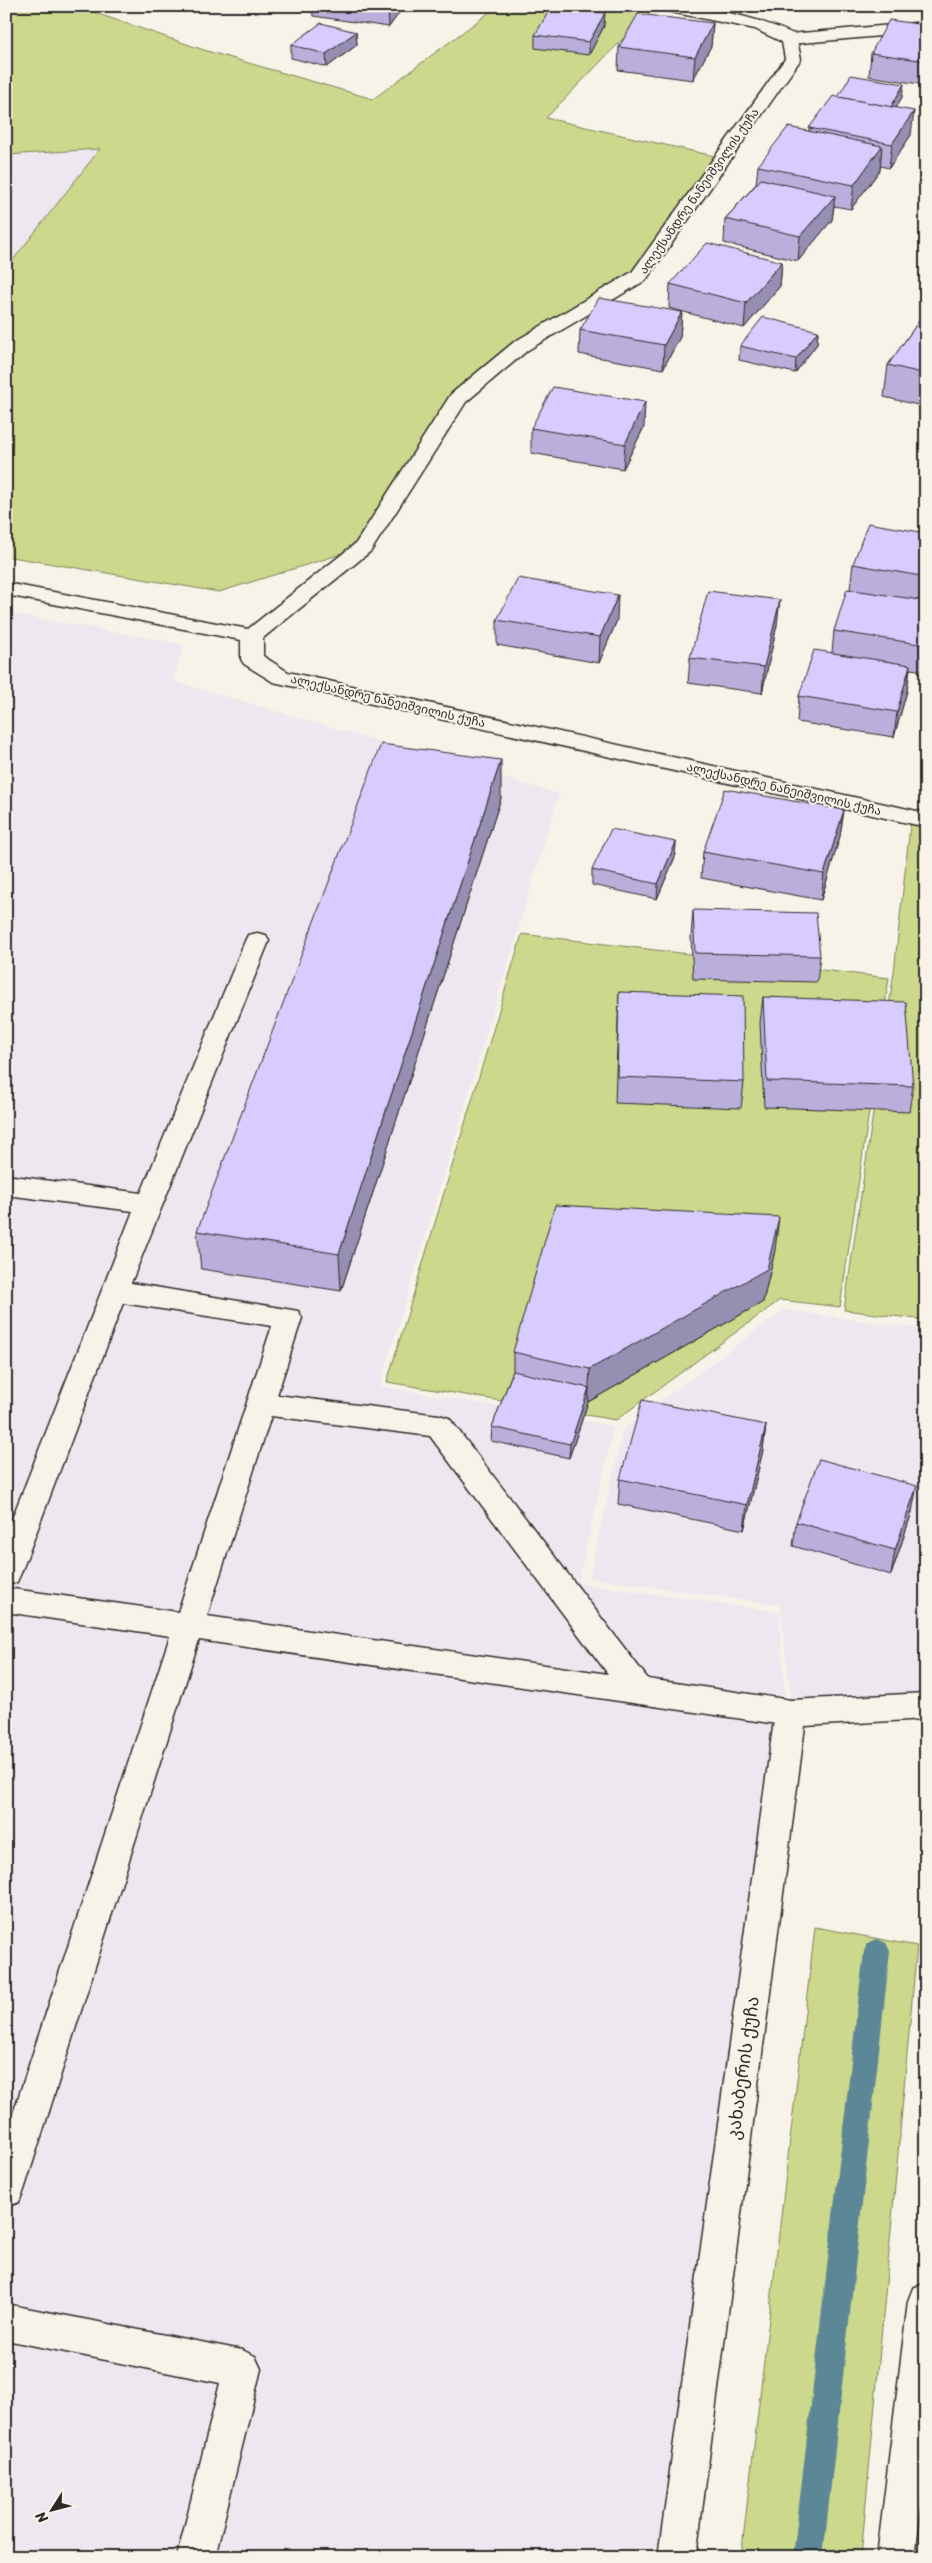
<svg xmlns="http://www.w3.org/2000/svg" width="932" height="2563" font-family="Sriracha,'Noto Sans Georgian',sans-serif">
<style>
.built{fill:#eee7ef}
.green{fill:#ccd88b;stroke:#7c825b}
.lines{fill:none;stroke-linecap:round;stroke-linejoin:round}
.stream{fill:#5c8796;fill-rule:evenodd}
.service-casing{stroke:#2b2b2b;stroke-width:3}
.minor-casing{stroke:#2b2b2b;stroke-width:3}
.service{fill:#f7f3e8;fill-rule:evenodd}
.minor{fill:#f7f3e8;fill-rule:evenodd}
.wall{fill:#baafda;stroke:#2b2b2b}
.shaded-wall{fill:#978fb2;stroke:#2b2b2b}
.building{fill:#d8ccfe;stroke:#2b2b2b}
.labels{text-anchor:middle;stroke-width:4;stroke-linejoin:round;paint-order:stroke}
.far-street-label{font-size:12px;fill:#2b2b2b;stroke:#f7f3e8}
.near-street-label{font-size:18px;fill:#2b2b2b;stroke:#f7f3e8}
</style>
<rect width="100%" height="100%" fill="#f7f3e8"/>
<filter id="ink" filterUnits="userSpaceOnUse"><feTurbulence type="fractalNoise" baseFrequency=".02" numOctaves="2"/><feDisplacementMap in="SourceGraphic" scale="10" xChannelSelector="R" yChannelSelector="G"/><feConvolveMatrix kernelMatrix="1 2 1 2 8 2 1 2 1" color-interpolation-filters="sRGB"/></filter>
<g filter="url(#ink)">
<!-- built -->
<g class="built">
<polygon points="101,149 6,269 6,155"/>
<polygon points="6,613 184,644 173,681 559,794 380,1386 614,1426 578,1583 779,1612 786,1712 664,2557 6,2557"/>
<polygon points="784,1310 926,1329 926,1695 791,1701 780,1605 589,1578 623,1429"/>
</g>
<!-- green -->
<g class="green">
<polygon points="6,6 75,6 207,51 373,99 498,6 655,6 546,118 723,158 639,276 521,346 458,398 364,547 219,592 6,556 6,269 100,149 6,155"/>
<polygon points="911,817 926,820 926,1320 844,1310 894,972"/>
<polygon points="522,934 889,978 840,1307 780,1300 616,1420 387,1382"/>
<polygon points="815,1927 917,1946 861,2557 741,2557"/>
</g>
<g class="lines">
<!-- stream -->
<polygon class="stream" points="877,1939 886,1943 890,1951 823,2557 793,2557 864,1951 868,1943"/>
<!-- service casing -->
<g class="service-casing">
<g id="service">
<polygon points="926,22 926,32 790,44 782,39 790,34"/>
<path d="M257,933l9,2 3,6 -138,342 167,28 4,7 -25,77 162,20 10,3 199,261 143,21 11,4 5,9 -5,9 -11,4 -592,-86 -175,550 -5,12 -13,5v-72l164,-499 -164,-24v-24l172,24 94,-286 -149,-23 -102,270 -4,9 -11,3v-51l127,-323 -127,-16v-20l135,18 104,-252 3,-6zM271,1416l159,20 178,238 -401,-58z"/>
<polygon points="6,2304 242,2350 255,2356 261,2369 215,2557 177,2557 220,2383 6,2340"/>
</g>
</g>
<!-- minor casing -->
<g class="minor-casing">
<g id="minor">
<path d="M658,6c48,0 94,9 138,29l5,24 -155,221 -118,70 -62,52 -95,149 -108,87v18l25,16 638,141v14l-653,-145 -29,-18 -3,-5v-19l-235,-45v-12l242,46 108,-86 95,-149 63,-52 118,-70 153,-213 -3,-17 -27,-13 -89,-18z"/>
<polygon points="926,1693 926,1719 805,1726 696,2557 658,2557 775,1713 780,1704 791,1700"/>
<polygon points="926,2283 926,2465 915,2557 877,2557 908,2301 913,2288"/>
</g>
</g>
<!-- service -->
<use href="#service" class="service"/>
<!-- minor -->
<use href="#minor" class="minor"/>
</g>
<!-- wall -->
<g class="wall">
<polygon points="312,6 404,6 389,27 313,16"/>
<polygon points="713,23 711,46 693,80 618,70 619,47"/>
<polygon points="926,25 926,85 869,76 871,53"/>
<polygon points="604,26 589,55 535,48 535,35"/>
<polygon points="356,32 357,45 327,67 291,58 291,45"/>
<polygon points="838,97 902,97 896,108 911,135 889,168 880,166 880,170 851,209 834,206 832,220 798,261 724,243 725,219 756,184 758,166 809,132 809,128"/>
<polygon points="782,262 780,286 744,328 669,308 670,284"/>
<polygon points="926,311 926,407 884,397 888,365"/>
<polygon points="682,312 680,337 663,369 579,354 580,330"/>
<polygon points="818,331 817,344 795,373 739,360 740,346"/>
<polygon points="644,427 623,469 531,453 531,428"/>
<polygon points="926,533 926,671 910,669 907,691 894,737 797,722 799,696 832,652 834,631 850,589 853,564"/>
<polygon points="497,620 617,620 599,663 497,645"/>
<polygon points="777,625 762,693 688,683 690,658"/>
<polygon points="501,798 341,1291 201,1269 197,1231"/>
<polygon points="844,810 840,836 821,900 701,878 703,852"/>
<polygon points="676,842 675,857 657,899 592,885 592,870"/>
<polygon points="693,910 820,956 817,982 693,979 691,936"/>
<polygon points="619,992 744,1082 741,1108 615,1103"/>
<polygon points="763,997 913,1086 909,1112 764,1107 760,1023"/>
<polygon points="775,1250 763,1302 588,1402 569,1458 491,1441 492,1427 513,1371 513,1352"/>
<polygon points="766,1425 763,1450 744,1530 618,1504 620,1479"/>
<polygon points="912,1512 891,1575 793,1546 796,1522"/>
</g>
<!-- shaded-wall -->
<g class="shaded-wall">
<polygon points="388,6 404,6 389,27"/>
<polygon points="605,13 604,26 589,55 589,42"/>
<polygon points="713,23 711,46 693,80 695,57"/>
<polygon points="356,32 357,45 327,67 326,54"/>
<polygon points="904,84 902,97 888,122 890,109"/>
<polygon points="914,111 911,135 889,168 892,144"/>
<polygon points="882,146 880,170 851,209 854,185"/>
<polygon points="835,196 832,220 798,261 800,236"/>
<polygon points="782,262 780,286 744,328 746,303"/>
<polygon points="682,312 680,337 663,369 664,345"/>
<polygon points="818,331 817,344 795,373 796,359"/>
<polygon points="645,402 644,427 623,469 625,444"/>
<polygon points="618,595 617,620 599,663 600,637"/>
<polygon points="780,600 777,625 762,693 764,667"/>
<polygon points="910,665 907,691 894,737 897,712"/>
<polygon points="501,760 501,798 341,1291 339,1254"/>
<polygon points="844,810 840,836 821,900 824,874"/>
<polygon points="676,842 675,857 657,899 658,884"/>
<polygon points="779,1217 775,1250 763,1302 588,1402 590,1369"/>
<polygon points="589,1388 588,1402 569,1458 570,1444"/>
<polygon points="766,1425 763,1450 744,1530 747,1505"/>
<polygon points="917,1486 912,1512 891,1575 895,1550"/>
</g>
<!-- building -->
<g class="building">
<polygon points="551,7 605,13 589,42 535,35"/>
<polygon points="638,14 713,23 695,57 619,47"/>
<polygon points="889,20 926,25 926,61 871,53"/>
<polygon points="321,23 356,32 326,54 291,45"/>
<polygon points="851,75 904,84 891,107 838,97"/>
<polygon points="833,96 914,111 892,144 809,128"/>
<polygon points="788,127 882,146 854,185 758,166"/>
<polygon points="761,179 835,196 800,236 725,219"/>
<polygon points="707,243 782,262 746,303 670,284"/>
<polygon points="599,298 682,312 664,345 580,330"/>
<polygon points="926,311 926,374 888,365"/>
<polygon points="763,317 818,331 796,359 740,346"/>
<polygon points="553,387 645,402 625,444 531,428"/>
<polygon points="868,523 926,533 926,577 853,564"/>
<polygon points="518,578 618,595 600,637 497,620"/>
<polygon points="847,589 926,601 926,645 834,631"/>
<polygon points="708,591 780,600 764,667 690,658"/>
<polygon points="814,650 910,665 897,712 799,696"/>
<polygon points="381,744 501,760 339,1254 197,1231"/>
<polygon points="725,789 844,810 824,874 703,852"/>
<polygon points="611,829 676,842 658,884 592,870"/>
<polygon points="693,910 816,913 820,956 695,953"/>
<polygon points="619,992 743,996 744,1082 617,1077"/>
<polygon points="763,997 906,1002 913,1086 767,1081"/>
<polygon points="555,1205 779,1217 767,1269 590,1369 513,1352"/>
<polygon points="513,1371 589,1388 570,1444 492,1427"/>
<polygon points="642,1400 766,1425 747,1505 620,1479"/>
<polygon points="819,1459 917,1486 895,1550 796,1522"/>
</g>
</g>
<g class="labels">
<!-- far-street labels -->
<g class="far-street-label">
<text transform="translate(699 191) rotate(-55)" y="4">ალექსანდრე ნანეიშვილის ქუჩა</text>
<text transform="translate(388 701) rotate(13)" y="4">ალექსანდრე ნანეიშვილის ქუჩა</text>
<text transform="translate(784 789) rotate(13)" y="4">ალექსანდრე ნანეიშვილის ქუჩა</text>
</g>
<!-- near-street labels -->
<g class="near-street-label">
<text transform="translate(743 2068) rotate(-82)" y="6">კახაბერის ქუჩა</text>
</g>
</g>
<!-- margin -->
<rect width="932" height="2563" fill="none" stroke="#f7f3e8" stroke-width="25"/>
<rect x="12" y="12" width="907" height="2538" fill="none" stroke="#2b2b2b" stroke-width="2" filter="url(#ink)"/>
<!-- north arrow -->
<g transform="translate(52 2510) rotate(234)" stroke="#f7f3e8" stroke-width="4" paint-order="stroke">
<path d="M0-4L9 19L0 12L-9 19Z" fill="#2b2b2b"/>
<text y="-8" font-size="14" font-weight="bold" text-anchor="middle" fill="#2b2b2b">N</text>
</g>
</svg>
